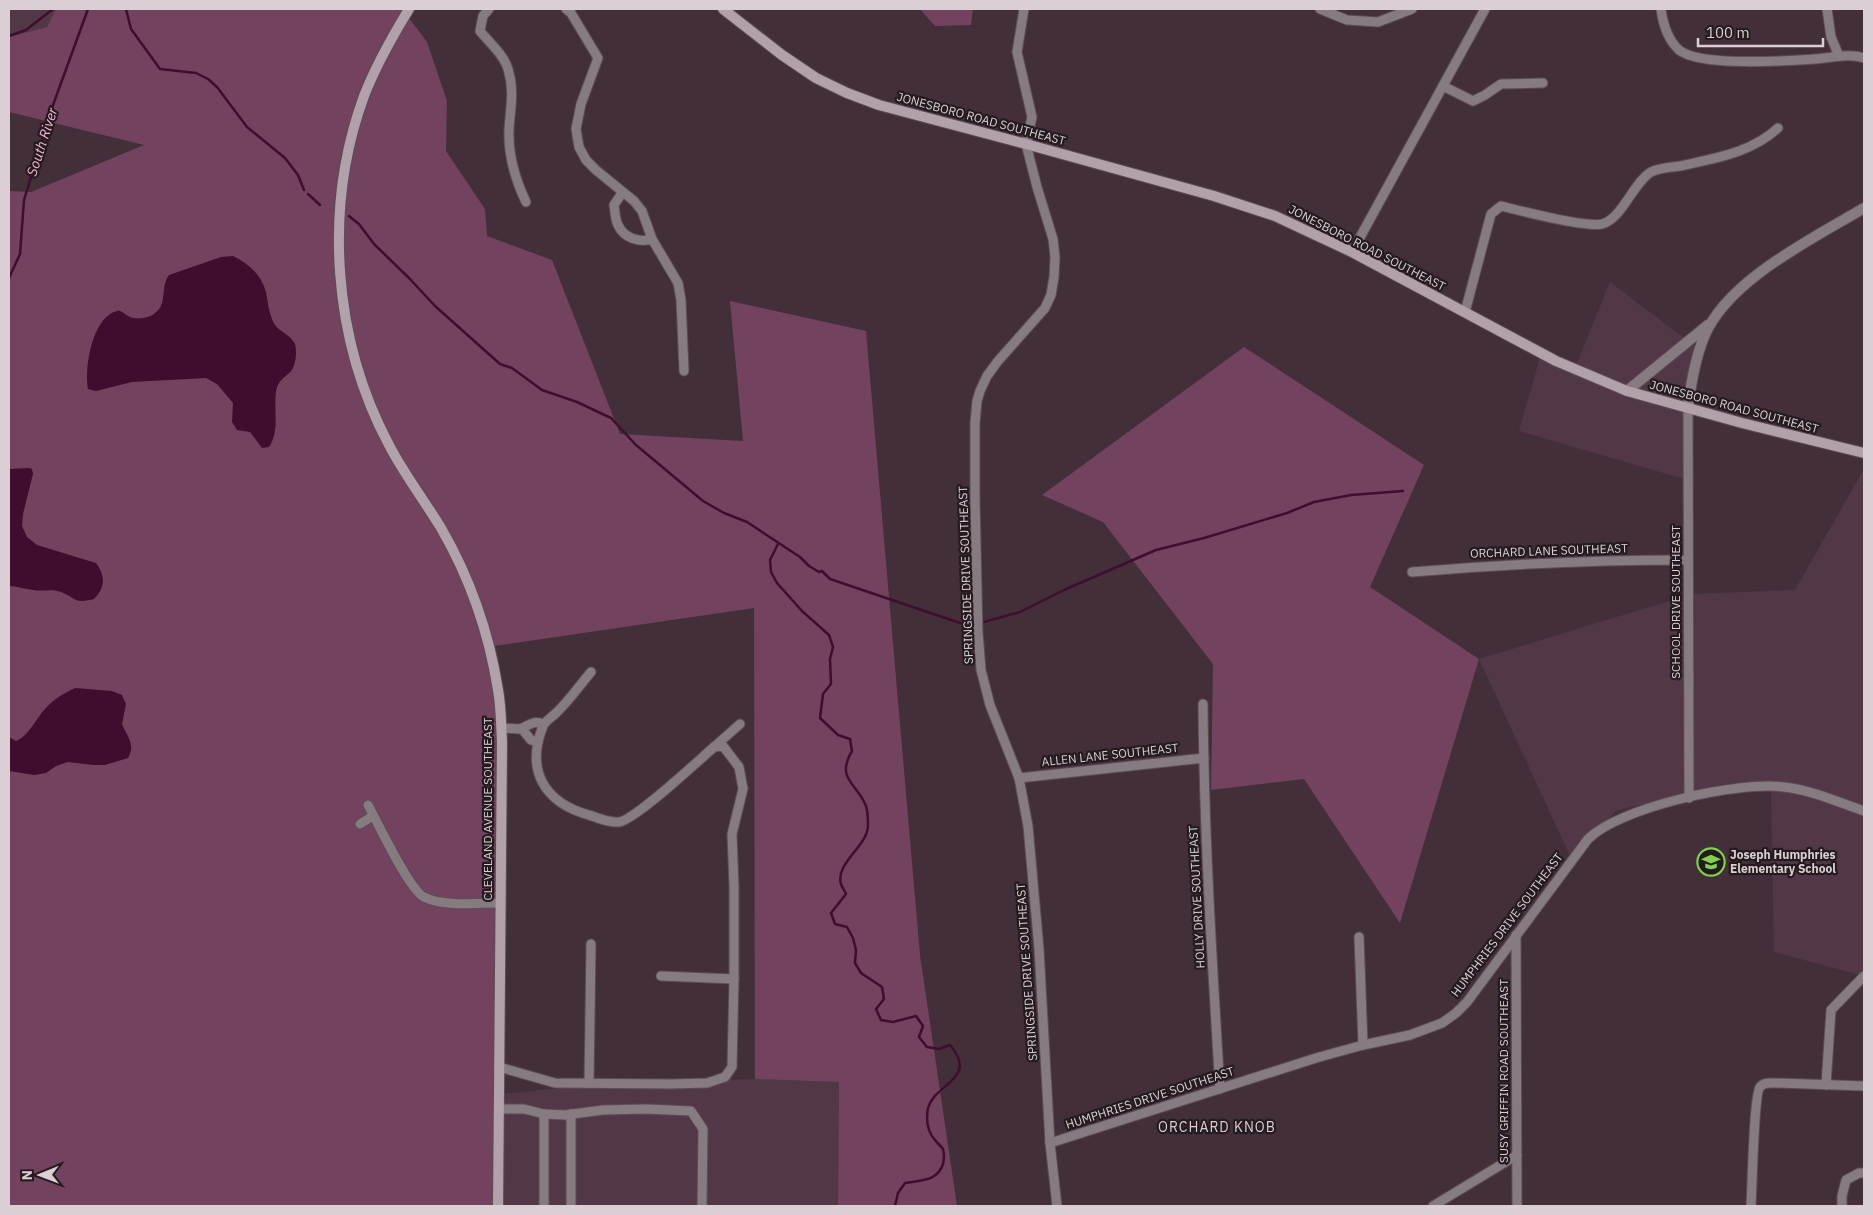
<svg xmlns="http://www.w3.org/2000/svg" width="1873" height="1215" font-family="'IBM Plex Sans',sans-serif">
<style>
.built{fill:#523846}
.green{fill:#73425e}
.water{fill:#3f0e2e}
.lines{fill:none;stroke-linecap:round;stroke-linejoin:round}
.stream{stroke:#3f0e2e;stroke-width:2.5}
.minor-casing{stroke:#5e4c56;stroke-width:11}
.tertiary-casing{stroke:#5e4c56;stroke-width:12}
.secondary-casing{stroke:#5e4c56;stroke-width:12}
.minor{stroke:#857b80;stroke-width:9}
.tertiary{stroke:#857b80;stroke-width:10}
.secondary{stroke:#b2a1aa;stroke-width:10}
.labels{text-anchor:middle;stroke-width:4.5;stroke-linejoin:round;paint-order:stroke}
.street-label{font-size:12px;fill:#dbcfd5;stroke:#241b1f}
.poi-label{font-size:12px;font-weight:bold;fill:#dbcfd5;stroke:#241b1f;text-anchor:start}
.water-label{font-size:14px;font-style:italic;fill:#f8b4d9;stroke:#241b1f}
.neighbourhood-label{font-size:14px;letter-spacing:1px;fill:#dbcfd5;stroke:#241b1f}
</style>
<rect width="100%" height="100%" fill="#432f3a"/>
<!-- built -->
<g class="built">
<polygon points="9,9 56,9 47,27 9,37"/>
<polygon points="1610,282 1697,348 1691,481 1519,431 1541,354 1574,371"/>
<polygon points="1864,469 1864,976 1774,952 1771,789 1710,790 1617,810 1571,858 1479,659 1692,594 1795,590"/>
<polygon points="755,1079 839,1082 838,1206 499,1206 503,1094 610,1083"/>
</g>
<!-- green -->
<g class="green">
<polygon points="56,9 412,9 409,18 427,42 447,101 446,151 485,209 487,236 552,260 620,434 743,441 730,301 866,331 920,955 957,1206 838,1206 839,1082 755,1079 754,608 494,646 504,711 498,1206 9,1206 9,191 31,192 144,145 9,112 9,37 47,27"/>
<polygon points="920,9 973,9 971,25 935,26"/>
<polygon points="1244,347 1424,465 1370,587 1479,659 1400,923 1304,779 1211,790 1213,664 1103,522 1042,495"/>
</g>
<!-- water -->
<g class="water">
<path d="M233,256c16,8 28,18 33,36 2,11 3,23 9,33 5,7 16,10 20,19 2,6 1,20 -3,26 -5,6 -12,9 -15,17 -5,20 4,42 -8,60l-7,1 -12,-16 -13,-2 -5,-8 1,-19 -16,-19 -11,-6 -74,4 -36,9 -8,-2c-4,-20 4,-72 29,-78 5,-1 8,4 13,6 7,3 20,1 25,-4 13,-9 5,-27 14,-38l52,-18z"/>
<path d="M29,468l3,1 1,5 -10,40 -1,12 5,11 10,8 59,18c10,13 9,25 -2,36 -21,5 -16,0 -33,-7 -9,-4 -19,0 -28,-2 -8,-1 -16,-4 -24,-4v-117z"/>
<path d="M75,688l37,3 10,4 4,9 -4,20c5,12 14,21 6,34l-23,7h-12l-25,-3 -12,4 -10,7 -12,2 -25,-4v-34l7,4c13,-5 20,-23 30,-33 8,-9 18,-15 29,-20z"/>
</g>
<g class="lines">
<!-- stream -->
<g class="stream">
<polyline points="126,9 131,29 160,69 196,73 208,79 217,87 247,127 285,158 298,175 304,190"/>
<polyline points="9,36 26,30 53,9"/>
<polyline points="308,194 320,205"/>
<polyline points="349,216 359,224 374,244 410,279 435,306 500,364 512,368 542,390 577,402 611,418 636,445 703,501 724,513 747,522 800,557 809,566 819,572 822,571 830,579 960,623 975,624"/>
<polyline points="9,278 20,254 24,200 35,164 53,105 88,9"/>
<path d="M778,544l-8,16 1,12 6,11 25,28 27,24 4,12 -3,12 1,25 -8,10 -3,24 18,17 12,4 2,12c-17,28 6,33 14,55 2,6 2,13 2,20 -1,21 -33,37 -27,58 1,3 4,7 5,10l-15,19 4,11 12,3 6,11 3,12 -1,13 6,10 21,14 2,12 -8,10 5,11 12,2 23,-6 7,10 -4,11 8,10 12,2 11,-4c29,34 -15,38 -22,63 -2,11 -1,23 7,32 2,3 6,6 8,9 1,4 1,11 0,15 -6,18 -22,16 -38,19l-7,10 -3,13"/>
<polyline points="980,623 1020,612 1064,590 1156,550 1204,538 1287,513 1314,502 1351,495 1403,491"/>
</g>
<!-- minor casing -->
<g class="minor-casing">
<g id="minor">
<path d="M489,9l-6,7 -3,15c9,11 24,24 28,38 7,23 2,39 1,61 -1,26 6,49 17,72"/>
<polyline points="566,9 571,13 598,58 581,104 576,129 579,147 586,160 596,170 634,201 642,211 652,239 678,283 681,300 684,371"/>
<polyline points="1024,9 1017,52 1032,117 1026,144 1037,187 1053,239 1055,257 1054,277 1051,295 1045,308 998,361 987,376 980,391 977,401 975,423 975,499 978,632 981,670 990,705 1019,778 1028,826 1039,949 1050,1143 1057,1206"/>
<polyline points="1320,9 1347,20 1378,22 1412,9"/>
<path d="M1661,9c2,15 6,30 18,41 21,17 107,11 136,9 16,-1 34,-6 49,-1"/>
<polyline points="1827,9 1831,37 1839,56"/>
<polyline points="1443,86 1473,101 1485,95 1501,84 1543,83"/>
<path d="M622,193l-8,12c1,6 1,14 4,20 6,13 21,18 34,14"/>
<polyline points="1352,252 1485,9"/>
<path d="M1465,312l26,-98 10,-8c20,5 84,22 101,18 20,-5 31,-41 49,-52 7,-4 21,-5 29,-6 35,-8 71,-13 98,-38"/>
<polyline points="1688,407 1689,798"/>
<path d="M1412,572c92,-8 184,-12 276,-12"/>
<path d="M1203,704c1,128 9,257 17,385"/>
<path d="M501,728c6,0 13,1 18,1 10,-2 12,-10 25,-5"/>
<polyline points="522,729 531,740 538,742"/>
<polyline points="714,747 740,724"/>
<polyline points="1019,778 1204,758"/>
<path d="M368,805c10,18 41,85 56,92 19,10 56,6 77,6"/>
<polyline points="360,824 373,816"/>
<polyline points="1516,935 1517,1206"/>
<polyline points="1359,937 1363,1045"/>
<polyline points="661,976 734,979"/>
<path d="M499,1067l56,16 116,1 36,-1 18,-6 7,-10 2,-88v-92l-2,-53 11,-45 -4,-22 -16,-21 -9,1c-16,14 -79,73 -95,75 -9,1 -22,-4 -30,-7 -44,-12 -64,-44 -46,-89 2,-5 9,-9 13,-13 13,-12 23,-27 35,-41"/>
<polyline points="589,1083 591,944"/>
<polyline points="1826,1085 1831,1010 1864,976"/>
<polyline points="499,1109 524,1109 544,1114 565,1115 603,1110 646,1109 691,1111 703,1129 702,1206"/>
<polyline points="544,1114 544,1206"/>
<polyline points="571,1114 571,1206"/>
<path d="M1050,1143l266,-85 47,-13 47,-10 32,-12 14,-10 11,-11 121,-163c32,-32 151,-58 196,-52 27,3 54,15 80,24"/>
<polyline points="1433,1206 1517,1155"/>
<path d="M1751,1206c1,-16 3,-112 9,-119 4,-5 9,-4 15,-4l89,3"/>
<polyline points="1842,1206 1842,1196 1846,1180 1859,1173 1864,1173"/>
</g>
</g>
<!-- tertiary casing -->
<g class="tertiary-casing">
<g id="tertiary">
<polyline points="1627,391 1708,325"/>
<path d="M1688,407c3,-24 7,-48 16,-70 23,-57 110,-99 160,-129"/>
</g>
</g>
<!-- secondary casing -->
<g class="secondary-casing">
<g id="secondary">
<path d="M409,9c-17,28 -33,56 -45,87 -41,112 -31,244 25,349 15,29 35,55 52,83 29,50 48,105 57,162 3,16 3,34 4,51l-4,465"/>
<polyline points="723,9 782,55 816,78 847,93 879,105 1026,144 1214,196 1275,216 1352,252 1556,361 1627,391 1742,423 1864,453"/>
</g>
</g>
<!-- minor -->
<use href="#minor" class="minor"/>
<!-- tertiary -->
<use href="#tertiary" class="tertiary"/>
<!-- secondary -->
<use href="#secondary" class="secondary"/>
</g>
<!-- icons -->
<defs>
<g id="school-ring" transform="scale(1.4375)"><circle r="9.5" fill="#241b1f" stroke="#82d050" stroke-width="1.5"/><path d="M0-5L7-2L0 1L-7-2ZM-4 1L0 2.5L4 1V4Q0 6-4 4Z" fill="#82d050"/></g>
</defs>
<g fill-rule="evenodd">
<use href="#school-ring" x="1711" y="862"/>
</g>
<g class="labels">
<!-- street labels -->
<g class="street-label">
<text transform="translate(981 119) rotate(15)" y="4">JONESBORO ROAD SOUTHEAST</text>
<text transform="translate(1367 248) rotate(27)" y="4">JONESBORO ROAD SOUTHEAST</text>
<text transform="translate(1734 407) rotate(15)" y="4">JONESBORO ROAD SOUTHEAST</text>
<text transform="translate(1549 551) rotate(-2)" y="4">ORCHARD LANE SOUTHEAST</text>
<text transform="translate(966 575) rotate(-92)" y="4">SPRINGSIDE DRIVE SOUTHEAST</text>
<text transform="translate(1676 602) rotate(-90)" y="4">SCHOOL DRIVE SOUTHEAST</text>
<text transform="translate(1110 755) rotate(-6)" y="4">ALLEN LANE SOUTHEAST</text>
<text transform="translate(488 809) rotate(-90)" y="4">CLEVELAND AVENUE SOUTHEAST</text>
<text transform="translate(1197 897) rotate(-93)" y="4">HOLLY DRIVE SOUTHEAST</text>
<text transform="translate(1507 925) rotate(-53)" y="4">HUMPHRIES DRIVE SOUTHEAST</text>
<text transform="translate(1027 972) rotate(-94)" y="4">SPRINGSIDE DRIVE SOUTHEAST</text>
<text transform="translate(1504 1071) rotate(-90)" y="4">SUSY GRIFFIN ROAD SOUTHEAST</text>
<text transform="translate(1150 1098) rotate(-18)" y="4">HUMPHRIES DRIVE SOUTHEAST</text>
</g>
<!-- poi labels -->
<g class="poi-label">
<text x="1730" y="859">Joseph Humphries<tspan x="1730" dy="14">Elementary School</tspan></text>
</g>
<!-- water labels -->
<g class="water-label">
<text transform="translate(42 142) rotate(-72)" y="5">South River</text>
</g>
<!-- neighbourhood labels -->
<g class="neighbourhood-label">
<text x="1217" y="1132">ORCHARD KNOB</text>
</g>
</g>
<!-- border -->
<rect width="1873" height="1215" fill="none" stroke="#dbcfd5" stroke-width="20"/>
<!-- north arrow -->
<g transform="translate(40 1175) rotate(269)" stroke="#241b1f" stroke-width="4" paint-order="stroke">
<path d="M0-4L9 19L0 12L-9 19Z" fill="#dbcfd5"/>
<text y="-8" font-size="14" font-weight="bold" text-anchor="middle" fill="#dbcfd5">N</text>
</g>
<!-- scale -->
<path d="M1698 38v8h125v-8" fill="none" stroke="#dbcfd5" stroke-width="2.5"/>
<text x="1706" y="38" font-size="15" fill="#dbcfd5" stroke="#241b1f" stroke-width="4" paint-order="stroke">100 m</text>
</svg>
